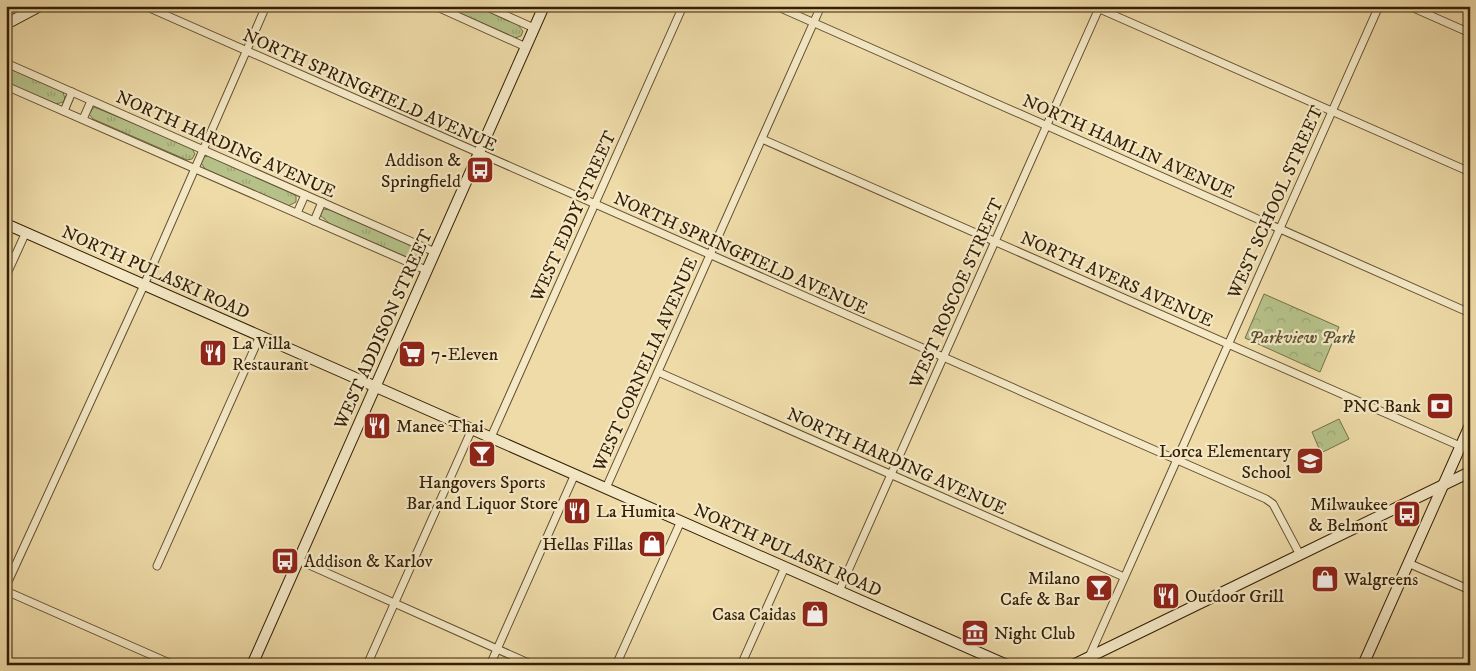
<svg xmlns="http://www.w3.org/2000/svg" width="1476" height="671" font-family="'IM FELL DW Pica',serif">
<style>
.grass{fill:url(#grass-tufts);stroke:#757047}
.park{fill:url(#park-crowns);stroke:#757047}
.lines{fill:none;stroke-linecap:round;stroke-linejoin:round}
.street-casing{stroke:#624e2e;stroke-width:9}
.secondary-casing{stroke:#341f05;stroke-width:12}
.street{stroke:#f4e8c6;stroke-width:7}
.secondary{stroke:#f4e8c6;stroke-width:10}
.labels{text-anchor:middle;stroke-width:4.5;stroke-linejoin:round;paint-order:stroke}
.street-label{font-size:18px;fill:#341f05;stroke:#f4e8c6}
.poi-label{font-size:18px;fill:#341f05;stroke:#f4e8c6;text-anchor:start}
.park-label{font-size:18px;font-style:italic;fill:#5b502d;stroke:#f4e8c6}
</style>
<defs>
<pattern id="grass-tufts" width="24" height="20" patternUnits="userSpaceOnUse" patternTransform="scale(1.25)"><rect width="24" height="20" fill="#b6c189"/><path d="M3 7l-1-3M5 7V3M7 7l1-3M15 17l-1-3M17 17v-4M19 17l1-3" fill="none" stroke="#9da575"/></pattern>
<pattern id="park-crowns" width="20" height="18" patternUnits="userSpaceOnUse" patternTransform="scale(1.25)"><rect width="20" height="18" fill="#b6c189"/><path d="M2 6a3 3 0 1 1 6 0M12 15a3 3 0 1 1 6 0" fill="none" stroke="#9da575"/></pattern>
</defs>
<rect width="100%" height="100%" fill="#eedba8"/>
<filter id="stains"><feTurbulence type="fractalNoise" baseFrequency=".004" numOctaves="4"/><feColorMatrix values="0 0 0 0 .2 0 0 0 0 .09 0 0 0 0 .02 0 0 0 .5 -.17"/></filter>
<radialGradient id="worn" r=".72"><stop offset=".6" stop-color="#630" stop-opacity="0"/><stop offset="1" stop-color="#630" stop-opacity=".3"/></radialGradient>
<!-- grass -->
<g class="grass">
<polygon points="442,6 477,6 517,24 523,31 521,36 515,38"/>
<polygon points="6,66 63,92 65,99 63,102 56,104 6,83"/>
<polygon points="94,107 191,147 195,154 192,159 187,160 93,119 89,114"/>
<polygon points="209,156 293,193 296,196 296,202 288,206 206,170 201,163 203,157"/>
<polygon points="323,209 331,210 420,249 424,253 422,259 416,261 330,224 320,215"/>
</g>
<!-- park -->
<g class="park">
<polygon points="1264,294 1339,327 1320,372 1245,338"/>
<polygon points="1339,419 1349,439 1321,453 1312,432"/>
</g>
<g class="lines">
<!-- street casing -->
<g class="street-casing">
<g id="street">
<polyline points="145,6 1266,499 1273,504 1299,553"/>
<polyline points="435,6 526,47"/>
<polyline points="485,6 534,28"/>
<polyline points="776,6 1470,313"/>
<polyline points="1093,6 1470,172"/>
<polyline points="1409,6 1470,33"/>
<polyline points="6,63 435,252"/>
<polyline points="6,86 426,270"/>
<polyline points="64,111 72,92"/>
<polyline points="83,119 91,101"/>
<polyline points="762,139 1460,446"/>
<polyline points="297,213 305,195"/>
<polyline points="314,221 322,202"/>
<polyline points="6,276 26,232"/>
<polyline points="658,372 1124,577"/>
<polyline points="491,437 683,6"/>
<polyline points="606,488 821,6"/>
<polyline points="298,560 533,665"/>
<polyline points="1408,563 1470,590"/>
<polyline points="157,566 260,336"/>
<polyline points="6,586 144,285 266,6"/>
<polyline points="6,591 174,665"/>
<polyline points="839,591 1100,6"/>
<polyline points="1089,657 1379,6"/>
<polyline points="367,665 472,429"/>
<polyline points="490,665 575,474"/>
<polyline points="616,665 681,521"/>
<polyline points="741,665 785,567"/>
</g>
</g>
<!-- secondary casing -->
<g class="secondary-casing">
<g id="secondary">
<polyline points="6,24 40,6"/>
<polyline points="6,224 1007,665"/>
<polyline points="252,665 544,6"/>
<polyline points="1073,665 1470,472"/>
<polyline points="1363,665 1470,425"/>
</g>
</g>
<!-- street -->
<use href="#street" class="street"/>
<!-- secondary -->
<use href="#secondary" class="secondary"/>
</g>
<!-- icons -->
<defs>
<g id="bus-square" transform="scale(1.4375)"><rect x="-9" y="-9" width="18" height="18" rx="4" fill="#8f2418" stroke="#f4e8c6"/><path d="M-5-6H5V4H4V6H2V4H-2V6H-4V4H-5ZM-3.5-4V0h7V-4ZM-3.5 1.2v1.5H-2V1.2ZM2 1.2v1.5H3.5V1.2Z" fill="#fff"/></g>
<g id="restaurant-square" transform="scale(1.4375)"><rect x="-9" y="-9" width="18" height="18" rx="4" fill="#8f2418" stroke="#f4e8c6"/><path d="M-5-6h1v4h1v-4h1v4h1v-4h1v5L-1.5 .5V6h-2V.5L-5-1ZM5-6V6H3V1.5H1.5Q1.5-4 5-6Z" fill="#fff"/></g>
<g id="supermarket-square" transform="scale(1.4375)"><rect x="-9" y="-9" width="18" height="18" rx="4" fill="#8f2418" stroke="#f4e8c6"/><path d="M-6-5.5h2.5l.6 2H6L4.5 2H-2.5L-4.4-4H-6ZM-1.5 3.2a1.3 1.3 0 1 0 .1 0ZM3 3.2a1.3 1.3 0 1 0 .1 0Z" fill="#fff"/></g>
<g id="bank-square" transform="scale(1.4375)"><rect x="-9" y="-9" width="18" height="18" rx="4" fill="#8f2418" stroke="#f4e8c6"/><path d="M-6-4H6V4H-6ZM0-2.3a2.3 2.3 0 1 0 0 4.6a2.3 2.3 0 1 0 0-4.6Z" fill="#fff"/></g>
<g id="bar-square" transform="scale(1.4375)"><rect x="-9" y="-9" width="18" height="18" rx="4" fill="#8f2418" stroke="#f4e8c6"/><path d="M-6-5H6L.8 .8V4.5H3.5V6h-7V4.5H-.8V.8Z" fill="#fff"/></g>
<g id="school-square" transform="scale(1.4375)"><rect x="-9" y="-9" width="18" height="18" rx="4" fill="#8f2418" stroke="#f4e8c6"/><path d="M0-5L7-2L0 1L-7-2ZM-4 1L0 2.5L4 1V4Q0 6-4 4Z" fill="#fff"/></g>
<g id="shop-square" transform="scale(1.4375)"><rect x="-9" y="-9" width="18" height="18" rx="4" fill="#8f2418" stroke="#f4e8c6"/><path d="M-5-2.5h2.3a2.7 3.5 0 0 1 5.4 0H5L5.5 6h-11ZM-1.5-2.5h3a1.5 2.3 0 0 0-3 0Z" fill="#fff"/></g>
<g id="museum-square" transform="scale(1.4375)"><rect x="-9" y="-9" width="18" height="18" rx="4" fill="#8f2418" stroke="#f4e8c6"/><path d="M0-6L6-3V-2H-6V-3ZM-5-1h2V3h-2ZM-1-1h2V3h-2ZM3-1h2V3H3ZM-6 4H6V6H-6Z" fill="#fff"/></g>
</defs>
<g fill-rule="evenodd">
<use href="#bus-square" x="480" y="170"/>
<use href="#restaurant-square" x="213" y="353"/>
<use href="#supermarket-square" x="412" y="354"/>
<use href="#bank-square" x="1440" y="406"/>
<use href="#restaurant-square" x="377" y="426"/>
<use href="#bar-square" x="482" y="454"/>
<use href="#school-square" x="1310" y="461"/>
<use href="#restaurant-square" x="577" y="511"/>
<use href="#bus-square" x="1407" y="514"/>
<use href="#shop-square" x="652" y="544"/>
<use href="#bus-square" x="285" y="561"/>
<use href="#shop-square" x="1325" y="579"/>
<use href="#bar-square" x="1099" y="588"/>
<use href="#restaurant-square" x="1166" y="596"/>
<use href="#shop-square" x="815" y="614"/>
<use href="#museum-square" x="975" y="633"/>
</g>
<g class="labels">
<!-- street labels -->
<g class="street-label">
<text transform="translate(370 90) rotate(24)" y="6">NORTH SPRINGFIELD AVENUE</text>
<text transform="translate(226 144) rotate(24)" y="6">NORTH HARDING AVENUE</text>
<text transform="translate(1129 146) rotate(24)" y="6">NORTH HAMLIN AVENUE</text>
<text transform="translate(1275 202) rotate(-66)" y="6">WEST SCHOOL STREET</text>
<text transform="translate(573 216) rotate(-66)" y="6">WEST EDDY STREET</text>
<text transform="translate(741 253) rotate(24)" y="6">NORTH SPRINGFIELD AVENUE</text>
<text transform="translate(156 272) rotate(24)" y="6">NORTH PULASKI ROAD</text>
<text transform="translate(1117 279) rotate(24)" y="6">NORTH AVERS AVENUE</text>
<text transform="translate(956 293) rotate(-66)" y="6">WEST ROSCOE STREET</text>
<text transform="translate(383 329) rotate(-66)" y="6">WEST ADDISON STREET</text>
<text transform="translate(645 364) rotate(-66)" y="6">WEST CORNELIA AVENUE</text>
<text transform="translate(897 461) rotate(24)" y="6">NORTH HARDING AVENUE</text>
<text transform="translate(788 550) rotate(24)" y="6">NORTH PULASKI ROAD</text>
</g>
<!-- poi labels -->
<g class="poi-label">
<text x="461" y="166" text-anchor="end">Addison &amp;<tspan x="461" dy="21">Springfield</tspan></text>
<text x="232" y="349">La Villa<tspan x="232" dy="21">Restaurant</tspan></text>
<text x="431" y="360">7-Eleven</text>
<text x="1421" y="412" text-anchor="end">PNC Bank</text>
<text x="396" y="432">Manee Thai</text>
<text x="1291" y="457" text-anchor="end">Lorca Elementary<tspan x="1291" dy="21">School</tspan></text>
<text x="482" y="488" text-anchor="middle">Hangovers Sports<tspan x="482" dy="21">Bar and Liquor Store</tspan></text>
<text x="1388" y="510" text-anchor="end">Milwaukee<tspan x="1388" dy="21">&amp; Belmont</tspan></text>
<text x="596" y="517">La Humita</text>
<text x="633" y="550" text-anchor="end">Hellas Fillas</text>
<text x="304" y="567">Addison &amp; Karlov</text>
<text x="1080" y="584" text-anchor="end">Milano<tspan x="1080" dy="21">Cafe &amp; Bar</tspan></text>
<text x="1344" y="585">Walgreens</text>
<text x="1185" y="602">Outdoor Grill</text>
<text x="796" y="620" text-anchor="end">Casa Caidas</text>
<text x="994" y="639">Night Club</text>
</g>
<!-- park labels -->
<g class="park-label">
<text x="1302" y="343">Parkview Park</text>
</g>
</g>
<!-- margin -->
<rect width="1476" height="671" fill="none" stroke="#eedba8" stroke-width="25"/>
<rect x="8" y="8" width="1461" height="656" fill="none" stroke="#341f05" stroke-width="2.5"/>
<rect x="12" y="12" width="1451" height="646" fill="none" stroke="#341f05"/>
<rect width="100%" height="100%" filter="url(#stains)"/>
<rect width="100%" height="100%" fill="url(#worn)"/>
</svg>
